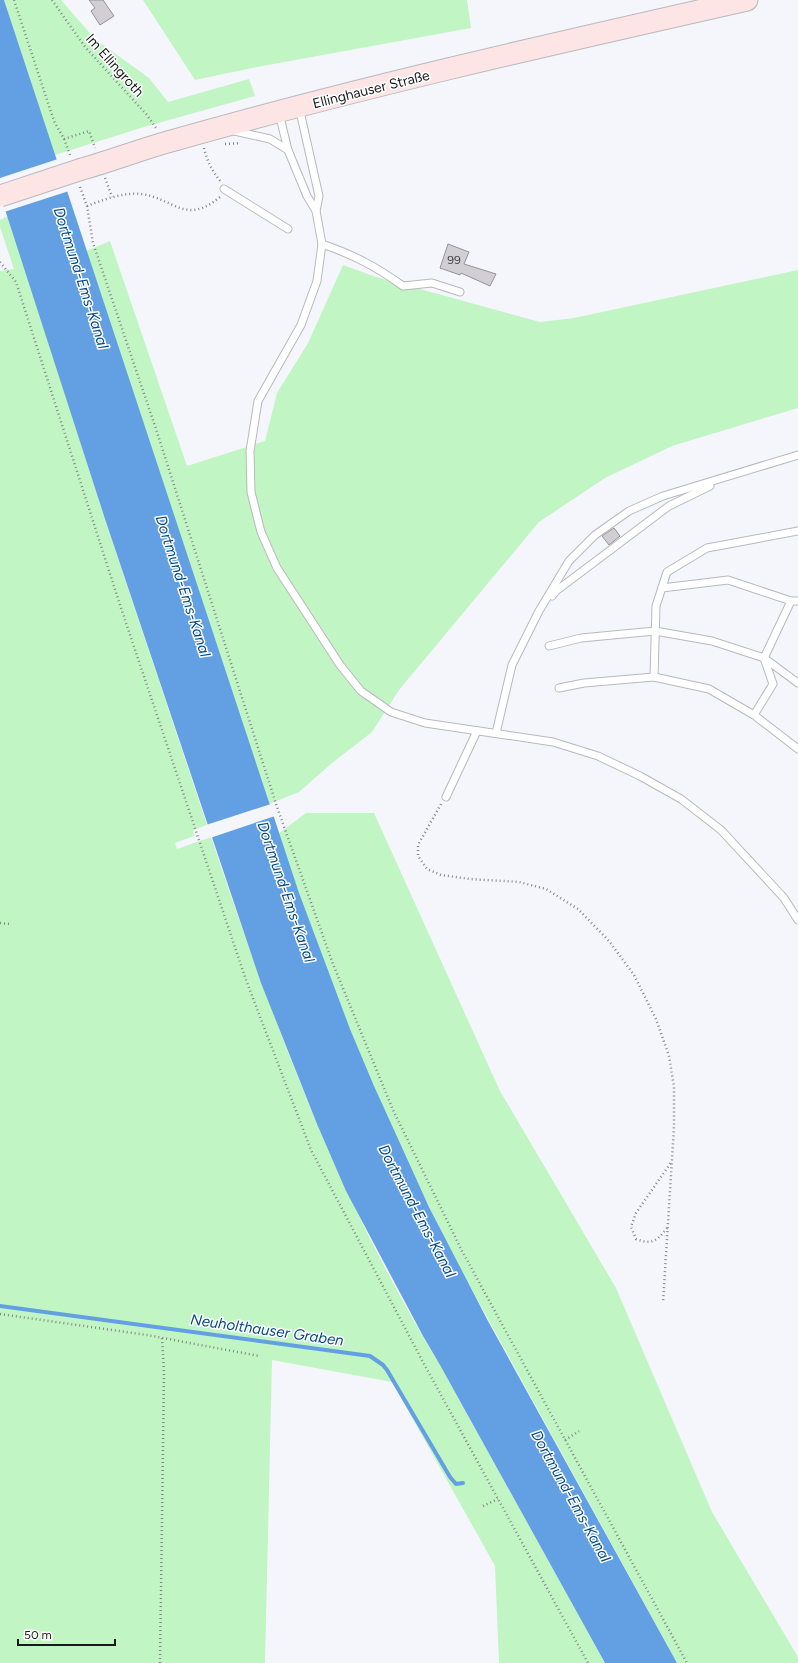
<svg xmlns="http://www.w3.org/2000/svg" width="798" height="1663" font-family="Figtree,sans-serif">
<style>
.green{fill:#c1f5c3}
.water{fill:#63a0e3}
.pier{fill:#f5f6fc}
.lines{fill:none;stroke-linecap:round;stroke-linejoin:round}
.stream{stroke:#63a0e3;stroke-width:4}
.building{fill:#d1cfd4;stroke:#959298}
.service-casing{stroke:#b8b9be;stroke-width:9}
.secondary-casing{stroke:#b8b9be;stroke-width:23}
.path{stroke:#85868a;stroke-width:2.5;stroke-dasharray:1 3;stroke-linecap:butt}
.service{stroke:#fff;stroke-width:7}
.secondary{stroke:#fee5e5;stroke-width:21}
.secondary-bridge-casing{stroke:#b8b9be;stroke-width:23;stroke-linecap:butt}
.secondary-bridge{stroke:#fee5e5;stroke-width:21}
.labels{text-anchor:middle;stroke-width:3;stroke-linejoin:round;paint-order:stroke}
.number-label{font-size:12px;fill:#464649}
.street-label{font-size:14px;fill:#18191b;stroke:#fff}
.water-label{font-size:15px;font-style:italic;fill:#024985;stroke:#fff}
</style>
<rect width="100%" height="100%" fill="#f5f6fc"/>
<!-- green -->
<g class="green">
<polygon points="4,0 61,0 95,39 149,78 168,102 249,79 255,96 144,127 55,155"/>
<polygon points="143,0 467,0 471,28 257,67 195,80"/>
<path d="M8,216l97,303 102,306 -14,5 1,6 -19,7 2,6 34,-12c61,182 128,364 229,528l165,298h-106l-4,-97 -103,-184 -120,-22 -7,303h-265v-1392l14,-2 -14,-42v-7z"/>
<polygon points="110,241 187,466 265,441 277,393 308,343 343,265 376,277 540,322 574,318 798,270 798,408 672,446 605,478 539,522 399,690 372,732 332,763 299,792 269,804 86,251"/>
<path d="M306,813h68l126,278 116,197 96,224 86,145v6h-121l-218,-397c-40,-78 -77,-158 -110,-239 -26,-64 -49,-128 -71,-193z"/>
</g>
<!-- water -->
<polygon class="water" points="0,0 4,0 299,893 350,1029 374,1086 429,1207 488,1321 677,1663 605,1663 440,1365 423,1336 346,1191 317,1124 261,983 105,519 0,194"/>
<!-- pier -->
<g class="pier">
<polygon points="58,159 69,191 4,212 0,200 0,178"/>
<polygon points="271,804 275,816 210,838 206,825"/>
</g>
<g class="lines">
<!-- stream -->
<polyline class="stream" points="0,1306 370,1356 383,1365 387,1370 450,1477 456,1484 463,1483"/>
</g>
<!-- building -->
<g class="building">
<polygon points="89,0 103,0 114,16 100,25 91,11 95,8"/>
<polygon points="448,244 469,252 464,264 496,274 490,286 461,273 460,275 440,268"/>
<polygon points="614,528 620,536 609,545 602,536"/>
</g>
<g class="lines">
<!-- service casing -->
<g class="service-casing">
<g id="service">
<polyline points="299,107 319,196 316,211"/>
<polyline points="279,113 288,150 307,196 316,211 322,244 317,281 301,325 258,401 250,451 251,492 261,532 277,568 340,665 361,691 391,712 425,723 553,742 598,756 640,776 681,799 721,830 784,898 798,920"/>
<polyline points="230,130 270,139 288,150"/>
<polyline points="224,189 288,229"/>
<path d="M322,244c32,11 53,22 81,42l29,-3 28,9"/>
<polyline points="662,588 728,580 791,601 798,601"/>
<polyline points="552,596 556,591 669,506 710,486"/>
<polyline points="549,646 581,638 655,631 712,641 764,658 798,683"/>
<polyline points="654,677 656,606 667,572 707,548 798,531"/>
<polyline points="559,688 584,683 654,677 709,689 754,715 798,749"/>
<polyline points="754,715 773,684 764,658 791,601"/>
<polyline points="496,733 512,665 539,611 569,561 595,535 629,511 663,496 798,455"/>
<polyline points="446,797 477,731"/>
</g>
</g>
<!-- secondary casing -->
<g class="secondary-casing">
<path id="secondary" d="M82,169c28,-8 55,-18 82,-26 192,-55 388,-99 583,-143"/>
</g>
<!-- path -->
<g class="path">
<polyline points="14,0 54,121 64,139 70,155"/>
<polyline points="52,0 85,47 147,115 156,128"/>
<polyline points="64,139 89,131 95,148"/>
<polyline points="225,144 240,143"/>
<path d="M204,148c3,13 8,23 17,34"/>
<polyline points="105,178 112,197"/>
<polyline points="80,187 87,206 93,243 157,432 277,807 333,964 393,1110 462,1251 687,1663"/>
<path d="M87,206c16,-6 36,-14 54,-12 33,4 44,32 79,3"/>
<polyline points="0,262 16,282 121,608 246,980 311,1150 424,1364 588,1663"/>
<polyline points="441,804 418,845 418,856 427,869 441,875 470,879 519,882 546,889 578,909 609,941 634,975 656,1019 669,1056 674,1087 674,1127 663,1303"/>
<polyline points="0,923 10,924"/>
<path d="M667,1228c-10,13 -15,17 -31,11l-5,-12 5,-14 36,-52"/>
<polyline points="0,1314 147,1335 259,1356"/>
<polyline points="565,1440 579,1431"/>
<polyline points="483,1506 498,1499"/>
<polyline points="160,1663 164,1373 162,1337"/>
</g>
<!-- service -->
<use href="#service" class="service"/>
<!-- secondary -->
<use href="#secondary" class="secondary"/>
<!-- secondary-bridge casing -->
<g class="secondary-bridge-casing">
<polyline id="secondary-bridge" points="0,196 82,169"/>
</g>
<!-- secondary-bridge -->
<use href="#secondary-bridge" class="secondary-bridge"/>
</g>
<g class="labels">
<!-- number labels -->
<g class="number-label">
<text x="454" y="264">99</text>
</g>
<!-- street labels -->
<g class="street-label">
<text transform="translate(115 65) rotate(48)" y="5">Im Ellingroth</text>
<text transform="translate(371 89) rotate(-14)" y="5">Ellinghauser Straße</text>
</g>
<!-- water labels -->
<g class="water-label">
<text transform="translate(81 278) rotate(72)" y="5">Dortmund-Ems-Kanal</text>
<text transform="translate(183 586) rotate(72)" y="5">Dortmund-Ems-Kanal</text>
<text transform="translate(286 892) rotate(71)" y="5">Dortmund-Ems-Kanal</text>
<text transform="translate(417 1211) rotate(62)" y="5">Dortmund-Ems-Kanal</text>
<text transform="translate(267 1330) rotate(8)" y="5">Neuholthauser Graben</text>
<text transform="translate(571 1496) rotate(61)" y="5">Dortmund-Ems-Kanal</text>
</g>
</g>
<!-- scale -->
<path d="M18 1639v6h97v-6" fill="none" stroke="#18191b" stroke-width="2"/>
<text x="24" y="1639" font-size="12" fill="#18191b" stroke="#ffffff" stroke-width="3" paint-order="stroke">50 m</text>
</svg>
